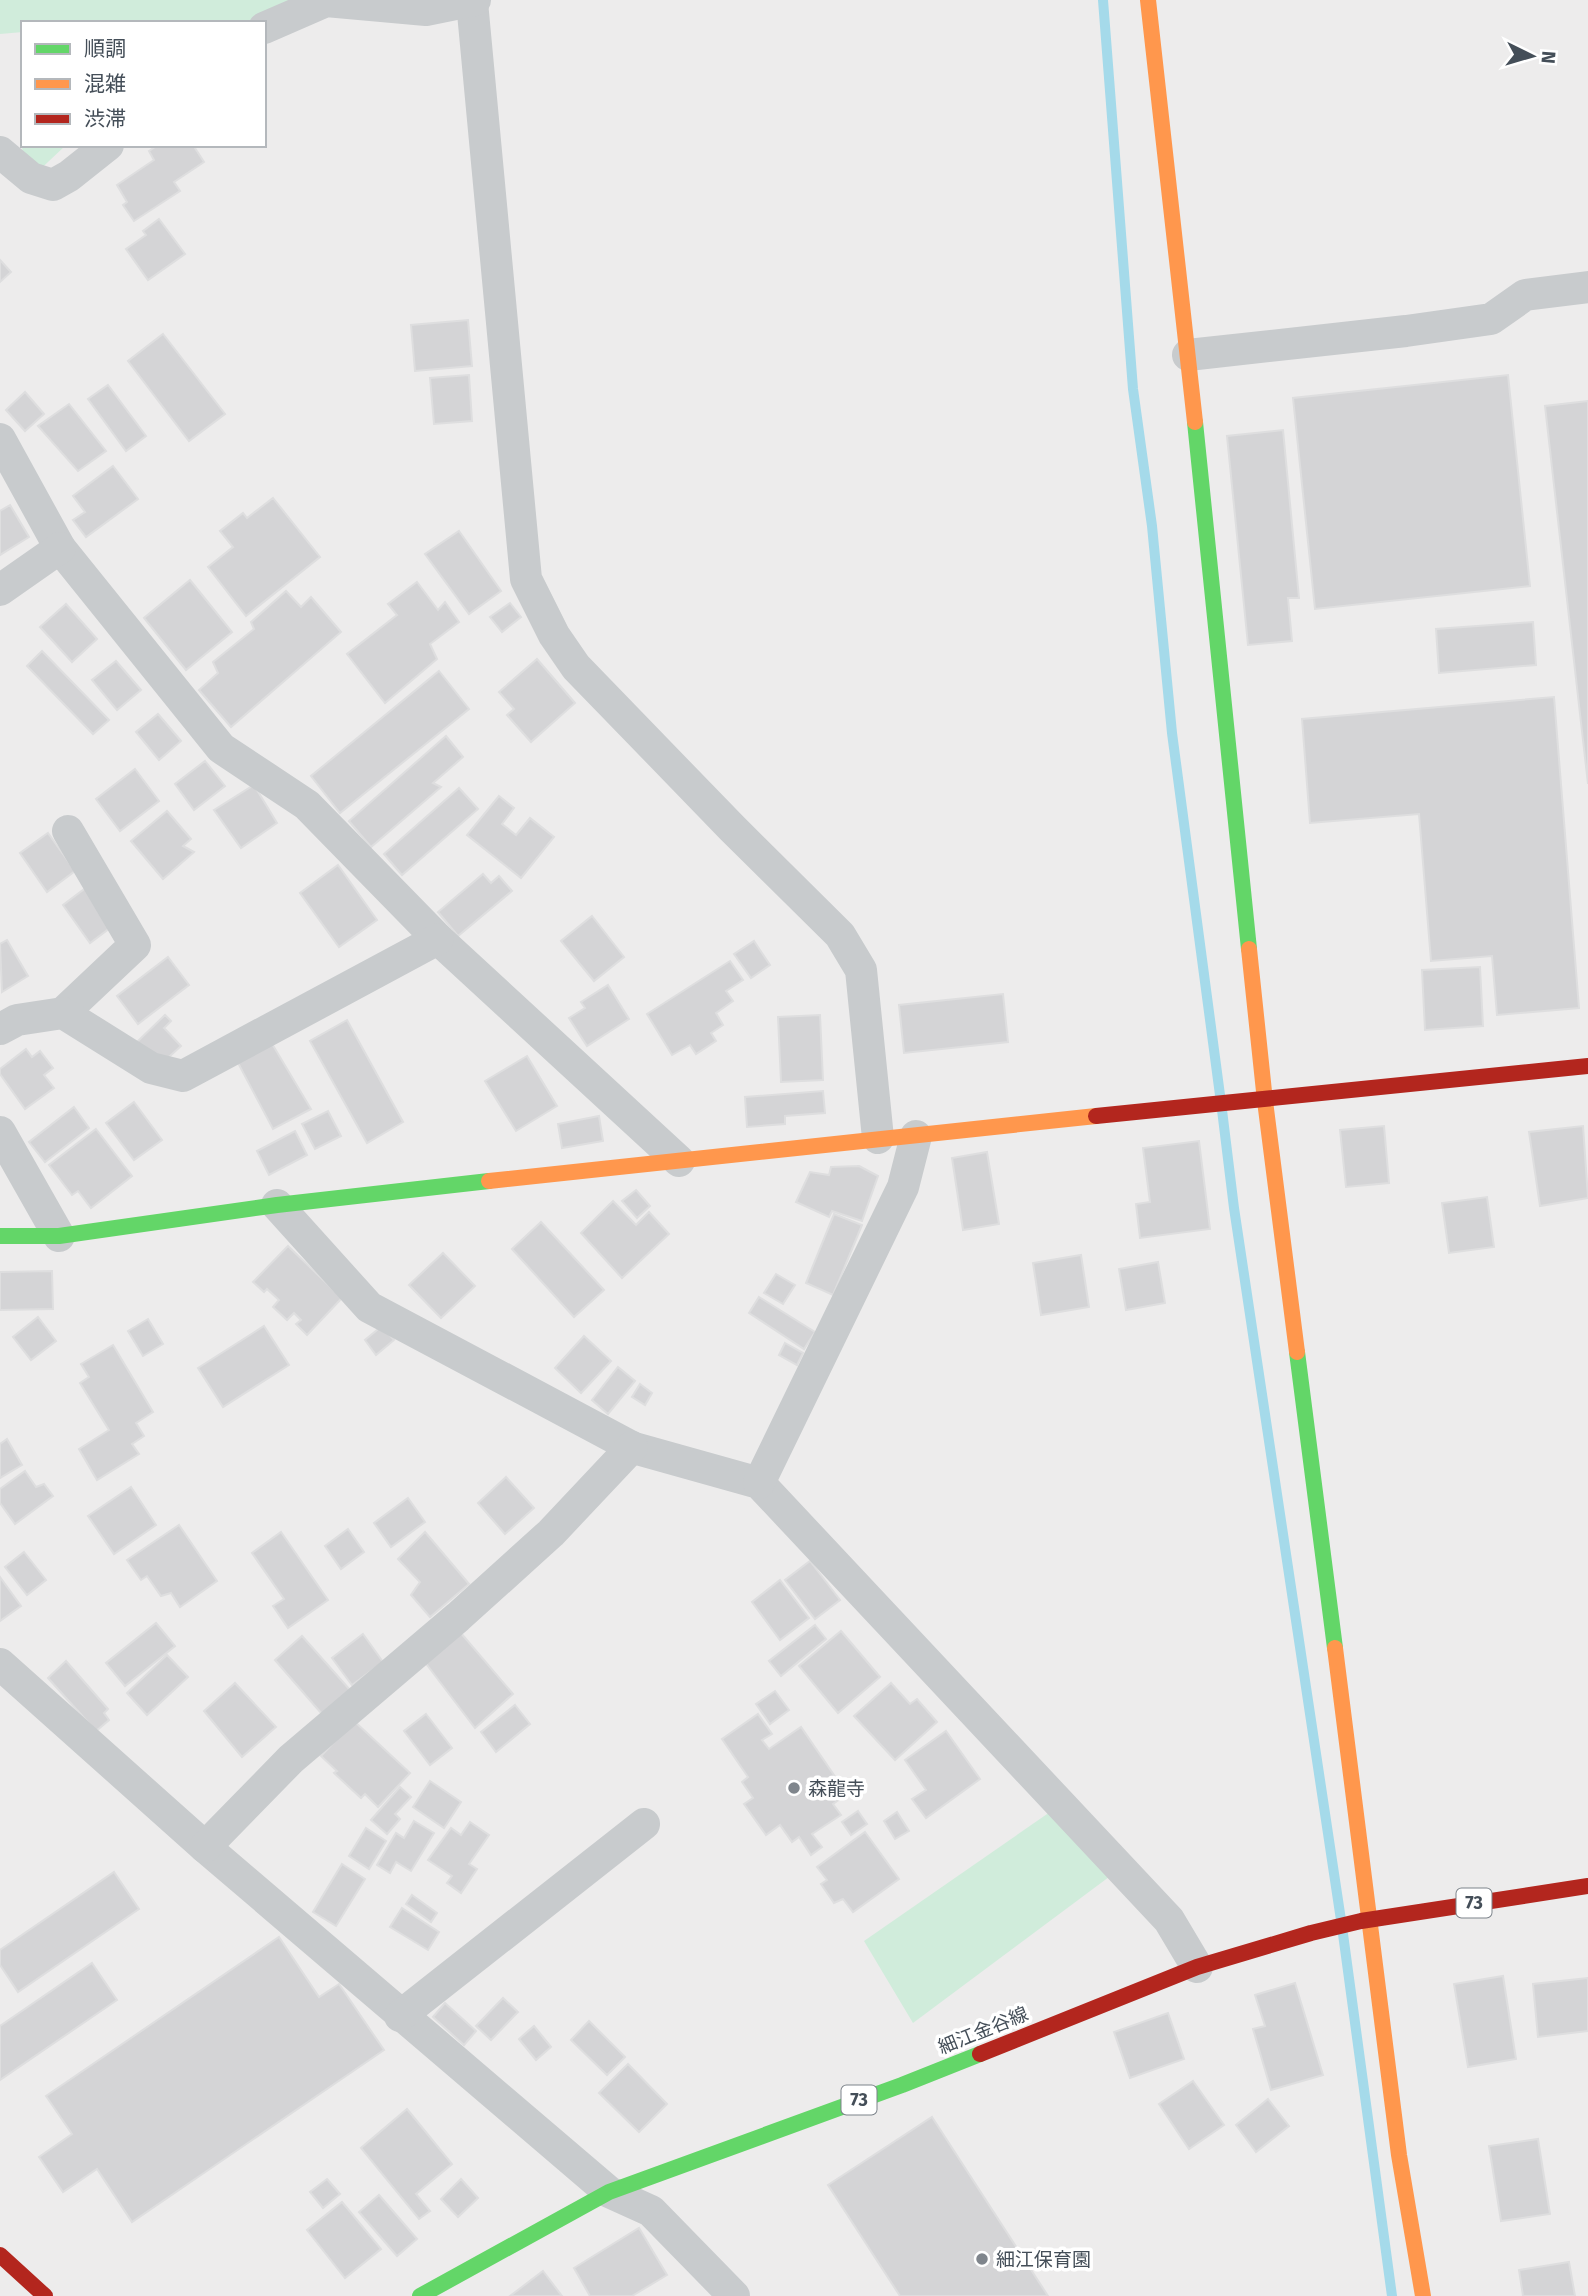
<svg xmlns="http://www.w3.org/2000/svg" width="1588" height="2296" font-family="'Fira Sans','Noto Sans JP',sans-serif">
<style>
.green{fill:#d0ecdb}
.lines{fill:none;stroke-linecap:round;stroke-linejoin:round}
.stream{stroke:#a5daea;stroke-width:10}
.building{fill:#d4d4d6;stroke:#dededf;stroke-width:2}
.street{stroke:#c8cbcd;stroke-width:32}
.fast{stroke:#63d668;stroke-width:16}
.slow{stroke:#ff974d;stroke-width:16}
.jam{stroke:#b3261e;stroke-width:16}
.poi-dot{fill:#7f858c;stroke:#fff;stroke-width:2.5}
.labels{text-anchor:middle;stroke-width:7;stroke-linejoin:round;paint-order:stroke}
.shield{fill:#fff;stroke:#7c838a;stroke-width:2}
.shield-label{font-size:18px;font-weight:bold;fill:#444e58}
.poi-label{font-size:19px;fill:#444e58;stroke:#fff;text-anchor:start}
.street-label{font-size:19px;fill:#444e58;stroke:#fff}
</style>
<rect width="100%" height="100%" fill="#edecec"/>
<!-- green -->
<g class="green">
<polygon points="0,0 437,0 264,23 23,23 23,32 0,34"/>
<polygon points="23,136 23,145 66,145 31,178 20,141"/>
<polygon points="1050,1812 1113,1874 913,2023 864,1941"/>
</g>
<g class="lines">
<!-- stream -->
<g class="stream">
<polyline points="1103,0 1133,389 1152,526 1172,733 1220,1095"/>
<polyline points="1222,1110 1234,1208 1341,1920"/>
<polyline points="1343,1934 1392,2296"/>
</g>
</g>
<!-- building -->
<g class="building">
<polygon points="158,145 193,145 204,162 174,182 180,191 134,221 123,205 127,202 117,185 154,160 149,151"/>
<polygon points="159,219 185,254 148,280 126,249 146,235 143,231"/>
<polygon points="0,260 11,272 0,282"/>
<polygon points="468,320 472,366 415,371 411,325"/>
<polygon points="163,334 225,414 189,441 128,361"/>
<polygon points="469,375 472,421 434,424 430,378"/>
<polygon points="1508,375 1530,586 1315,609 1293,398"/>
<polygon points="108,385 146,436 126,451 88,399"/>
<polygon points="25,392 44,414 25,431 6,410"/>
<polygon points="1588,401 1588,784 1545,406"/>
<polygon points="69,404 106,451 78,471 38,426"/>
<polygon points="1283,430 1299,598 1288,598 1292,641 1248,645 1227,436"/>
<polygon points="113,466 138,499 86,537 73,520 85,512 73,496"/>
<polygon points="273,498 320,557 246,616 208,567 233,547 220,531 243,513 247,518"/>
<polygon points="10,505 29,537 0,555 0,511"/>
<polygon points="459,531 501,591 469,614 425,554"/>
<polygon points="190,580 232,632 186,670 144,618"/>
<polygon points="417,582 438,610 445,602 459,622 430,644 437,659 385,703 347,654 397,615 388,604"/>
<polygon points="286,591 301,607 311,597 341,632 231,727 199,690 218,673 213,662 254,629 251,622"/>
<polygon points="510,603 521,617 502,632 490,617"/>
<polygon points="66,604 97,639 72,662 40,627"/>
<polygon points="1533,622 1536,665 1439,673 1436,629"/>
<polygon points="42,651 109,720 93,734 27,666"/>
<polygon points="537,659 575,703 531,742 507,715 514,709 499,692"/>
<polygon points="116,661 141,690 117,710 92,680"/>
<polygon points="439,671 469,709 340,813 311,776"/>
<polygon points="1554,697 1579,1008 1497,1015 1492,956 1431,961 1419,814 1310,823 1302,719"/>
<polygon points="158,714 181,741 159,760 136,732"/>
<polygon points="446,736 463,757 433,783 441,787 371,847 349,821"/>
<polygon points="205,761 225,786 194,810 175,784"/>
<polygon points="135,769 159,801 120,831 96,799"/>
<polygon points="254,785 277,823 241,848 214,810"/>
<polygon points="459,788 478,809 402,875 384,854"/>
<polygon points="499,796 514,808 502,824 516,835 530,818 554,837 521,878 467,835"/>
<polygon points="167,811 191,839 183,846 194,852 163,879 131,841"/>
<polygon points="48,833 75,871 47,892 20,853"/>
<polygon points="338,865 377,920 339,947 300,893"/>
<polygon points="483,874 491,883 499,876 512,891 458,936 438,912"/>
<polygon points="91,884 118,922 90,943 63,905"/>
<polygon points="592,916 624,957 594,981 561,941"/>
<polygon points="7,940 28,976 2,992 0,944"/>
<polygon points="754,941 770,965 751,978 734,954"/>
<polygon points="168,957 189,985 138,1024 117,996"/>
<polygon points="730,961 743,980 726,991 733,1001 716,1013 723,1025 711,1033 716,1041 696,1054 690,1045 672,1055 647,1014"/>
<polygon points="1480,967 1483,1026 1425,1030 1422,970"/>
<polygon points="608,985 629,1019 587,1046 569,1018 585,1008 581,1002"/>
<polygon points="1003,994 1008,1042 904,1053 899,1005"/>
<polygon points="165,1015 171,1021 164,1028 181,1046 160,1065 137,1042"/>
<polygon points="820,1015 823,1080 781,1082 778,1017"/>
<polygon points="347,1020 403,1122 367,1143 310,1041"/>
<polygon points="271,1042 311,1109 273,1129 237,1061"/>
<polygon points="26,1049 32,1057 40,1051 53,1068 44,1075 54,1088 25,1109 0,1074 0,1069"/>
<polygon points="527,1056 557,1106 516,1131 485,1081"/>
<polygon points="823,1091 825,1113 785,1116 785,1124 747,1127 745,1097"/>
<polygon points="134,1102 162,1140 134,1160 106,1123"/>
<polygon points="74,1107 89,1128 45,1162 29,1142"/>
<polygon points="328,1111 341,1136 315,1149 302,1124"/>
<polygon points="599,1116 603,1141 562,1148 558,1124"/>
<polygon points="1384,1126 1389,1183 1346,1187 1340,1130"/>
<polygon points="1583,1126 1588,1198 1540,1206 1529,1132"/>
<polygon points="96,1129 132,1176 91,1208 78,1191 72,1195 49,1165"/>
<polygon points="295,1131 307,1155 269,1175 257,1151"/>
<polygon points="1199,1141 1210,1229 1140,1238 1136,1204 1150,1202 1143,1148"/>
<polygon points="987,1152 999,1224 963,1230 952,1158"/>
<polygon points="859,1166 878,1176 862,1221 832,1211 829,1217 796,1202 810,1172 829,1175 831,1167"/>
<polygon points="636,1190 650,1206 637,1218 622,1201"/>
<polygon points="1487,1197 1494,1247 1449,1253 1442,1203"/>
<polygon points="613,1201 636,1225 649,1212 669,1234 622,1278 581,1233"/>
<polygon points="834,1214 862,1225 833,1295 806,1283"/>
<polygon points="541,1222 604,1290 574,1317 512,1249"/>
<polygon points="288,1246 342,1298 307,1335 296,1324 301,1320 294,1313 287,1320 273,1307 279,1300 267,1289 264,1292 253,1282"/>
<polygon points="443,1253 475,1286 441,1318 409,1285"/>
<polygon points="1081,1255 1089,1307 1041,1315 1033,1263"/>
<polygon points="1158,1262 1165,1303 1126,1310 1119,1269"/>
<polygon points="52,1271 53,1309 0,1310 0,1272"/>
<polygon points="776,1274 795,1285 783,1304 764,1293"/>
<polygon points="759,1297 815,1332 804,1349 749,1313"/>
<polygon points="38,1317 56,1341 31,1360 13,1337"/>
<polygon points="148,1319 163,1344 143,1356 128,1331"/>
<polygon points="264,1326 289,1365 223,1407 198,1368"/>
<polygon points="382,1326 394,1340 376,1355 365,1340"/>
<polygon points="584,1336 611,1361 581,1393 555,1368"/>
<polygon points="785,1343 803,1353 797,1365 779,1355"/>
<polygon points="113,1345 153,1412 136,1423 144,1436 132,1444 139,1454 97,1480 79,1449 109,1430 80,1383 89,1377 81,1364"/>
<polygon points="618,1367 635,1381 608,1414 592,1400"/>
<polygon points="640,1384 652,1393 645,1405 632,1397"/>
<polygon points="7,1439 22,1465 0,1478 0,1444"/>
<polygon points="25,1471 36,1487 44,1484 53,1496 15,1524 0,1503 0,1489"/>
<polygon points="506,1477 534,1508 505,1534 478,1503"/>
<polygon points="131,1487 156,1525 114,1554 88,1516"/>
<polygon points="408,1498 425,1522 391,1547 374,1523"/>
<polygon points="179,1525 217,1581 180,1607 171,1593 161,1596 147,1576 141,1580 127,1560"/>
<polygon points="348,1529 364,1552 341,1569 325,1546"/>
<polygon points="281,1532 328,1600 288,1628 273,1606 284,1599 252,1553"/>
<polygon points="425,1532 469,1584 430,1617 411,1595 420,1582 398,1559"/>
<polygon points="24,1552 46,1580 27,1595 5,1567"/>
<polygon points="810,1561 840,1600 815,1619 785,1580"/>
<polygon points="0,1577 21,1606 0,1621"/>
<polygon points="780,1580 809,1618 780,1640 752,1602"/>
<polygon points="156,1623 175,1646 125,1686 106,1663"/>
<polygon points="815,1625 826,1639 781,1676 769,1661"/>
<polygon points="841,1631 880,1677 838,1713 799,1666"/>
<polygon points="460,1632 513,1694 475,1728 424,1661"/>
<polygon points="363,1634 383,1662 352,1685 332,1658"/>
<polygon points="302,1636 350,1690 322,1714 275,1660"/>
<polygon points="167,1655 188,1677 147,1715 127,1693"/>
<polygon points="66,1661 108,1709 104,1713 109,1720 96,1731 48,1678"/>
<polygon points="235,1683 276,1727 242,1757 204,1711"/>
<polygon points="891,1683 910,1704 917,1699 937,1722 895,1760 854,1716"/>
<polygon points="775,1691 789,1710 770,1724 756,1704"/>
<polygon points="515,1705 530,1724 496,1752 481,1732"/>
<polygon points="426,1714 452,1748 430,1765 404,1731"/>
<polygon points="758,1714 772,1734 762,1740 769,1749 801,1727 847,1794 833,1804 841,1815 812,1834 822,1847 811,1855 799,1837 792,1842 780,1825 766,1835 744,1804 753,1798 742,1782 748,1777 722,1739"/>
<polygon points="354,1721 410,1773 378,1807 365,1794 361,1798 334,1773 337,1771 321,1756"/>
<polygon points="946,1731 980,1779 926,1818 912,1799 926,1790 905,1760"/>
<polygon points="430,1781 461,1802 444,1828 413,1807"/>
<polygon points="400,1787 411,1797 395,1814 400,1819 387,1834 371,1820"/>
<polygon points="858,1811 867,1824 851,1835 842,1822"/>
<polygon points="897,1812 909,1831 895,1839 884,1821"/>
<polygon points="414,1821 434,1833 411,1871 396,1862 390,1873 377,1865 396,1833 404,1838"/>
<polygon points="470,1822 489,1835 469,1864 477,1869 461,1893 447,1883 452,1876 428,1860 451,1828 461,1835"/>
<polygon points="366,1828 386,1841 369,1869 349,1856"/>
<polygon points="865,1832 899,1879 853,1912 843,1899 834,1903 821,1884 827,1880 817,1867"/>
<polygon points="342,1864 365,1879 336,1926 313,1912"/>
<polygon points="114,1872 139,1909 18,1992 0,1965 0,1950"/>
<polygon points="412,1895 437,1913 431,1922 406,1904"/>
<polygon points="402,1908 439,1932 428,1950 390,1927"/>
<polygon points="279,1937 319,1997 339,1984 384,2050 132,2222 97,2169 63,2192 39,2157 72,2134 46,2096"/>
<polygon points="92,1963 117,2000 0,2080 0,2026"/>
<polygon points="1503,1976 1516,2059 1468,2067 1454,1984"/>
<polygon points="1588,1978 1588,2031 1538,2037 1533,1984"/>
<polygon points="1295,1983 1323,2075 1271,2090 1253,2029 1265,2026 1255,1995"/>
<polygon points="503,1998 518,2012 491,2040 476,2026"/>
<polygon points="445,2003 476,2031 464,2045 433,2017"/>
<polygon points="1168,2013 1184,2059 1130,2078 1114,2032"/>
<polygon points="589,2021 625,2057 607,2075 571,2040"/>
<polygon points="534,2026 551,2047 536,2060 519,2039"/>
<polygon points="628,2064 667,2104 639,2132 599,2093"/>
<polygon points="1193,2081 1224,2125 1189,2149 1159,2104"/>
<polygon points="1268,2099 1289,2126 1256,2152 1236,2125"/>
<polygon points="407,2109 452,2164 416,2194 430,2211 419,2219 361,2148"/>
<polygon points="932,2117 1048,2296 900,2296 828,2185"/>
<polygon points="1538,2139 1550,2214 1501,2221 1489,2146"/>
<polygon points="327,2179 340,2194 323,2208 310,2192"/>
<polygon points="461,2179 478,2198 458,2217 441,2199"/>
<polygon points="379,2195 417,2239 397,2256 359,2212"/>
<polygon points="342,2202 381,2249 345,2278 307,2230"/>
<polygon points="639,2228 667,2275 632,2296 590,2296 574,2268"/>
<polygon points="1569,2262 1575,2296 1523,2296 1519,2270"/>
<polygon points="543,2271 562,2296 510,2296"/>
</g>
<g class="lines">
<!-- street -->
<g class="street">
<polyline points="472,2 526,579 554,635 576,667 732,828 840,935 861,970 878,1138"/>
<polyline points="264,28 326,1 426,10 475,0"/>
<polyline points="0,152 31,178 53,185 69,176 108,145"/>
<polyline points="1188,355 1406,331 1491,319 1525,295 1588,287"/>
<polyline points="0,439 60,548 221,748 307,805 438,939 679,1161"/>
<polyline points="0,590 60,548"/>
<polyline points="63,1013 135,945 68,831"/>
<polyline points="0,1029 17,1020 63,1013 151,1068 183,1076 438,939"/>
<polyline points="0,1132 59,1236"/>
<polyline points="277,1205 369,1307 634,1448 759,1483 1169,1920 1197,1967"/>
<polyline points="759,1483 903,1187 916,1136"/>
<polyline points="0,1664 205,1847 609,2192 651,2211 734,2296"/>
<polyline points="205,1847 291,1759 458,1617 551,1533 632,1447"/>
<polyline points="400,2016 644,1824"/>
</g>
<!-- fast -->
<g class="fast">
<polyline points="1195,422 1249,949"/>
<polyline points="0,1236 59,1236 277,1205 489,1181"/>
<polyline points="1297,1352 1335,1648"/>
<polyline points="420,2296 609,2192 902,2085 980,2054"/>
</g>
<!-- slow -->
<g class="slow">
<polyline points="1148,0 1195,422"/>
<polyline points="1249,949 1265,1101 1297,1352"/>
<polyline points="489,1181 1096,1116"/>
<polyline points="1335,1648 1399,2155 1423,2296"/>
</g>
<!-- jam -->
<g class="jam">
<polyline points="1096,1116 1588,1066"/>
<polyline points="980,2054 1197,1967 1311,1933 1361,1921 1588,1886"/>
<polyline points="0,2255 45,2296"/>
</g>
</g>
<!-- markers -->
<g class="poi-dot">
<circle cx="794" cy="1788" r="7"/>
<circle cx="982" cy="2259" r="7"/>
</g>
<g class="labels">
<!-- shield labels -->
<g class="shield">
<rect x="1456.5" y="1888.5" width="35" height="29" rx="5"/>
<rect x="841.5" y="2085.5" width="35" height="29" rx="5"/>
</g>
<g class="shield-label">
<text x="1474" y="1909">73</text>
<text x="859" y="2106">73</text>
</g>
<!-- poi labels -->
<g class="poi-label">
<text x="808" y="1795">森龍寺</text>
<text x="996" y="2266">細江保育園</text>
</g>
<!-- street labels -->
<g class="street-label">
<text transform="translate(983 2030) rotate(-22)" y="7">細江金谷線</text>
</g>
</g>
<!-- legend -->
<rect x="21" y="21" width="245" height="126" fill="#ffffff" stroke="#b4b8bc" stroke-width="2"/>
<rect x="35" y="44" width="35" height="10" fill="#63d668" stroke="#b4b8bc" stroke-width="2"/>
<text x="84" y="56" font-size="21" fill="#444e58">順調</text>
<rect x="35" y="79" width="35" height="10" fill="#ff974d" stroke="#b4b8bc" stroke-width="2"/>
<text x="84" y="91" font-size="21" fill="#444e58">混雑</text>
<rect x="35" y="114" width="35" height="10" fill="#b3261e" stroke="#b4b8bc" stroke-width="2"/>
<text x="84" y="126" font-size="21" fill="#444e58">渋滞</text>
<!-- north arrow -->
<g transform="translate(1532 56) rotate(95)" stroke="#ffffff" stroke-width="5" paint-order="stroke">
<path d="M0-5L12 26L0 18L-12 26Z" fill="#444e58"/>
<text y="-10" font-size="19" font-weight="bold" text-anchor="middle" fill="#444e58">N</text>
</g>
</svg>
